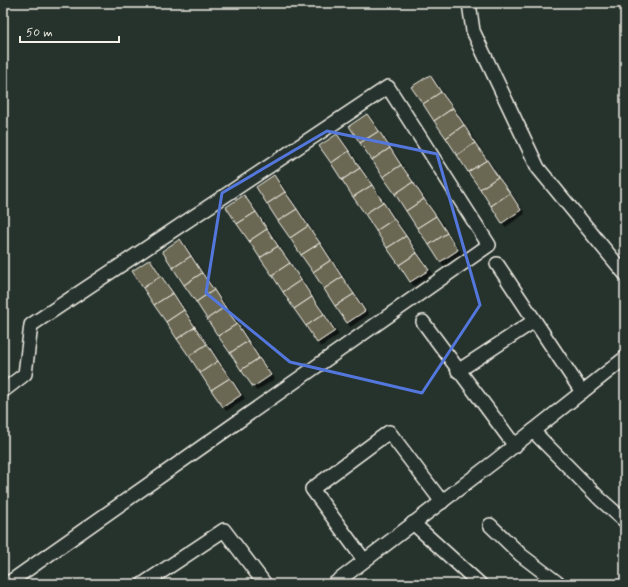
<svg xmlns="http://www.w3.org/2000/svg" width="628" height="587" font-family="Mynerve,sans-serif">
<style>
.building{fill:#6a6853;stroke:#f4f1e8;filter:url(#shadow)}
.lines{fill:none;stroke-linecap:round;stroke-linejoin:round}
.minor-casing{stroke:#f4f1e8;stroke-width:16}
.minor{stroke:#26332d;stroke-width:13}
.marked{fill:none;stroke:#5377dc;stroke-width:3;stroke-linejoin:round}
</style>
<defs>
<filter id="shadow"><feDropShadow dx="3.5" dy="3.5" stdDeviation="0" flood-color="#0009"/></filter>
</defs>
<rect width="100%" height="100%" fill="#26332d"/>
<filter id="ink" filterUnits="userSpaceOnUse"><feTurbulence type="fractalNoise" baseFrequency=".025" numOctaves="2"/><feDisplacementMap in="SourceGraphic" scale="8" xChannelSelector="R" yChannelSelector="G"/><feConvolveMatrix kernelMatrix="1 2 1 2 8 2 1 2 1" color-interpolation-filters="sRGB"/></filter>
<g filter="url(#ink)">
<!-- building -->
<g class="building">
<polygon points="430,75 441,92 423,104 411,87"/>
<polygon points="441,92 453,108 434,121 423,104"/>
<polygon points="453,108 464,125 446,138 434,121"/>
<polygon points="367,114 379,131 360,143 349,126"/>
<polygon points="464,125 475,143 457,155 446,138"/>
<polygon points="379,131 390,148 372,160 360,143"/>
<polygon points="337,134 349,151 331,163 319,146"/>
<polygon points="475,143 487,160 468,172 457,155"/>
<polygon points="390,148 401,165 383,177 372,160"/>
<polygon points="349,151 360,168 342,180 331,163"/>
<polygon points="487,160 498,177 480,189 468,172"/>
<polygon points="401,165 413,182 395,194 383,177"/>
<polygon points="360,168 372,185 353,197 342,180"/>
<polygon points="274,175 285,192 267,204 256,187"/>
<polygon points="498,177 510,193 491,206 480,189"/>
<polygon points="413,182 424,199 406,211 395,194"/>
<polygon points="372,185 383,202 365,214 353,197"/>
<polygon points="285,192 297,209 278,221 267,204"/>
<polygon points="510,193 521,210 502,223 491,206"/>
<polygon points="244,195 256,212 237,224 226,207"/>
<polygon points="424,199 436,216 417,228 406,211"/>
<polygon points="383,202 394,219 376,231 365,214"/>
<polygon points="297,209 308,226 290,238 278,221"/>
<polygon points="256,212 267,229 249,241 237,224"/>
<polygon points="436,216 447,233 429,245 417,228"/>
<polygon points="394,219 406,236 387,248 376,231"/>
<polygon points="308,226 320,243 301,255 290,238"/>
<polygon points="267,229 278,246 260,258 249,241"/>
<polygon points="447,233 458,250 440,262 429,245"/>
<polygon points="406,236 417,253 399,265 387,248"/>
<polygon points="180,239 191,256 173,268 162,251"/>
<polygon points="320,243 331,260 313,272 301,255"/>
<polygon points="278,246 290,263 272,275 260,258"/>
<polygon points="417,253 429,270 410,282 399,265"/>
<polygon points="191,256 202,273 184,285 173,268"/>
<polygon points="150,259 161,276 143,288 132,271"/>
<polygon points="331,260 342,277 324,289 313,272"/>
<polygon points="290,263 301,280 283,292 272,275"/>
<polygon points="202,273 214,290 196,302 184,285"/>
<polygon points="161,276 173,293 154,305 143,288"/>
<polygon points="342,277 354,294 335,306 324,289"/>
<polygon points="301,280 312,297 294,309 283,292"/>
<polygon points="214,290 225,307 207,319 196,302"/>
<polygon points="173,293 184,310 166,322 154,305"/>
<polygon points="354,294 365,311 347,323 335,306"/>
<polygon points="312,297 324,314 306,326 294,309"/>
<polygon points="225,307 237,324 218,336 207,319"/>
<polygon points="184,310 195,327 177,339 166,322"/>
<polygon points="324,314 335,331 317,343 306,326"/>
<polygon points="237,324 248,341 230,353 218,336"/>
<polygon points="195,327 207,344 189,356 177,339"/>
<polygon points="248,341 259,358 241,370 230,353"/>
<polygon points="207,344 218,361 200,373 189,356"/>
<polygon points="259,358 271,375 253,387 241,370"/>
<polygon points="218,361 230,378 211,390 200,373"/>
<polygon points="230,378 241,395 223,407 211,390"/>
</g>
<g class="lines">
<!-- minor casing -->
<g class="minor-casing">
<g id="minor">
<polyline points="469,3 473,31 538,168 625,274"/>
<polyline points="497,264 582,392"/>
<polyline points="423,322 515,446"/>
<polyline points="458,371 534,321"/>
<polyline points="3,391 25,374 31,325 388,87 489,245 7,584"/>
<polyline points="533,431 600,499 625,521"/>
<polyline points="413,523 480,584"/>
<polyline points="490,525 521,555 559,584"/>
<polyline points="364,560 312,489 389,432 442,502"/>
<polyline points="143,584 224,530 265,584"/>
<polyline points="334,584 495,461 625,358"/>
</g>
</g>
<!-- minor -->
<use href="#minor" class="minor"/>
</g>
</g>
<!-- marked area -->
<path class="marked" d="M327,131l110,23 43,151 -58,88 -132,-31 -84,-69 16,-100z"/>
<!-- margin -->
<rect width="628" height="587" fill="none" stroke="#26332d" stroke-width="16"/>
<rect x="8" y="8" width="612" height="571" fill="none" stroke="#f4f1e8" stroke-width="1.5" filter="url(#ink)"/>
<!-- scale -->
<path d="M20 36v6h99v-6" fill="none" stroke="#f4f1e8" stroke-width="2"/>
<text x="26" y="36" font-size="12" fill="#f4f1e8" stroke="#26332d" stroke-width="3" paint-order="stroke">50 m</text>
</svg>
